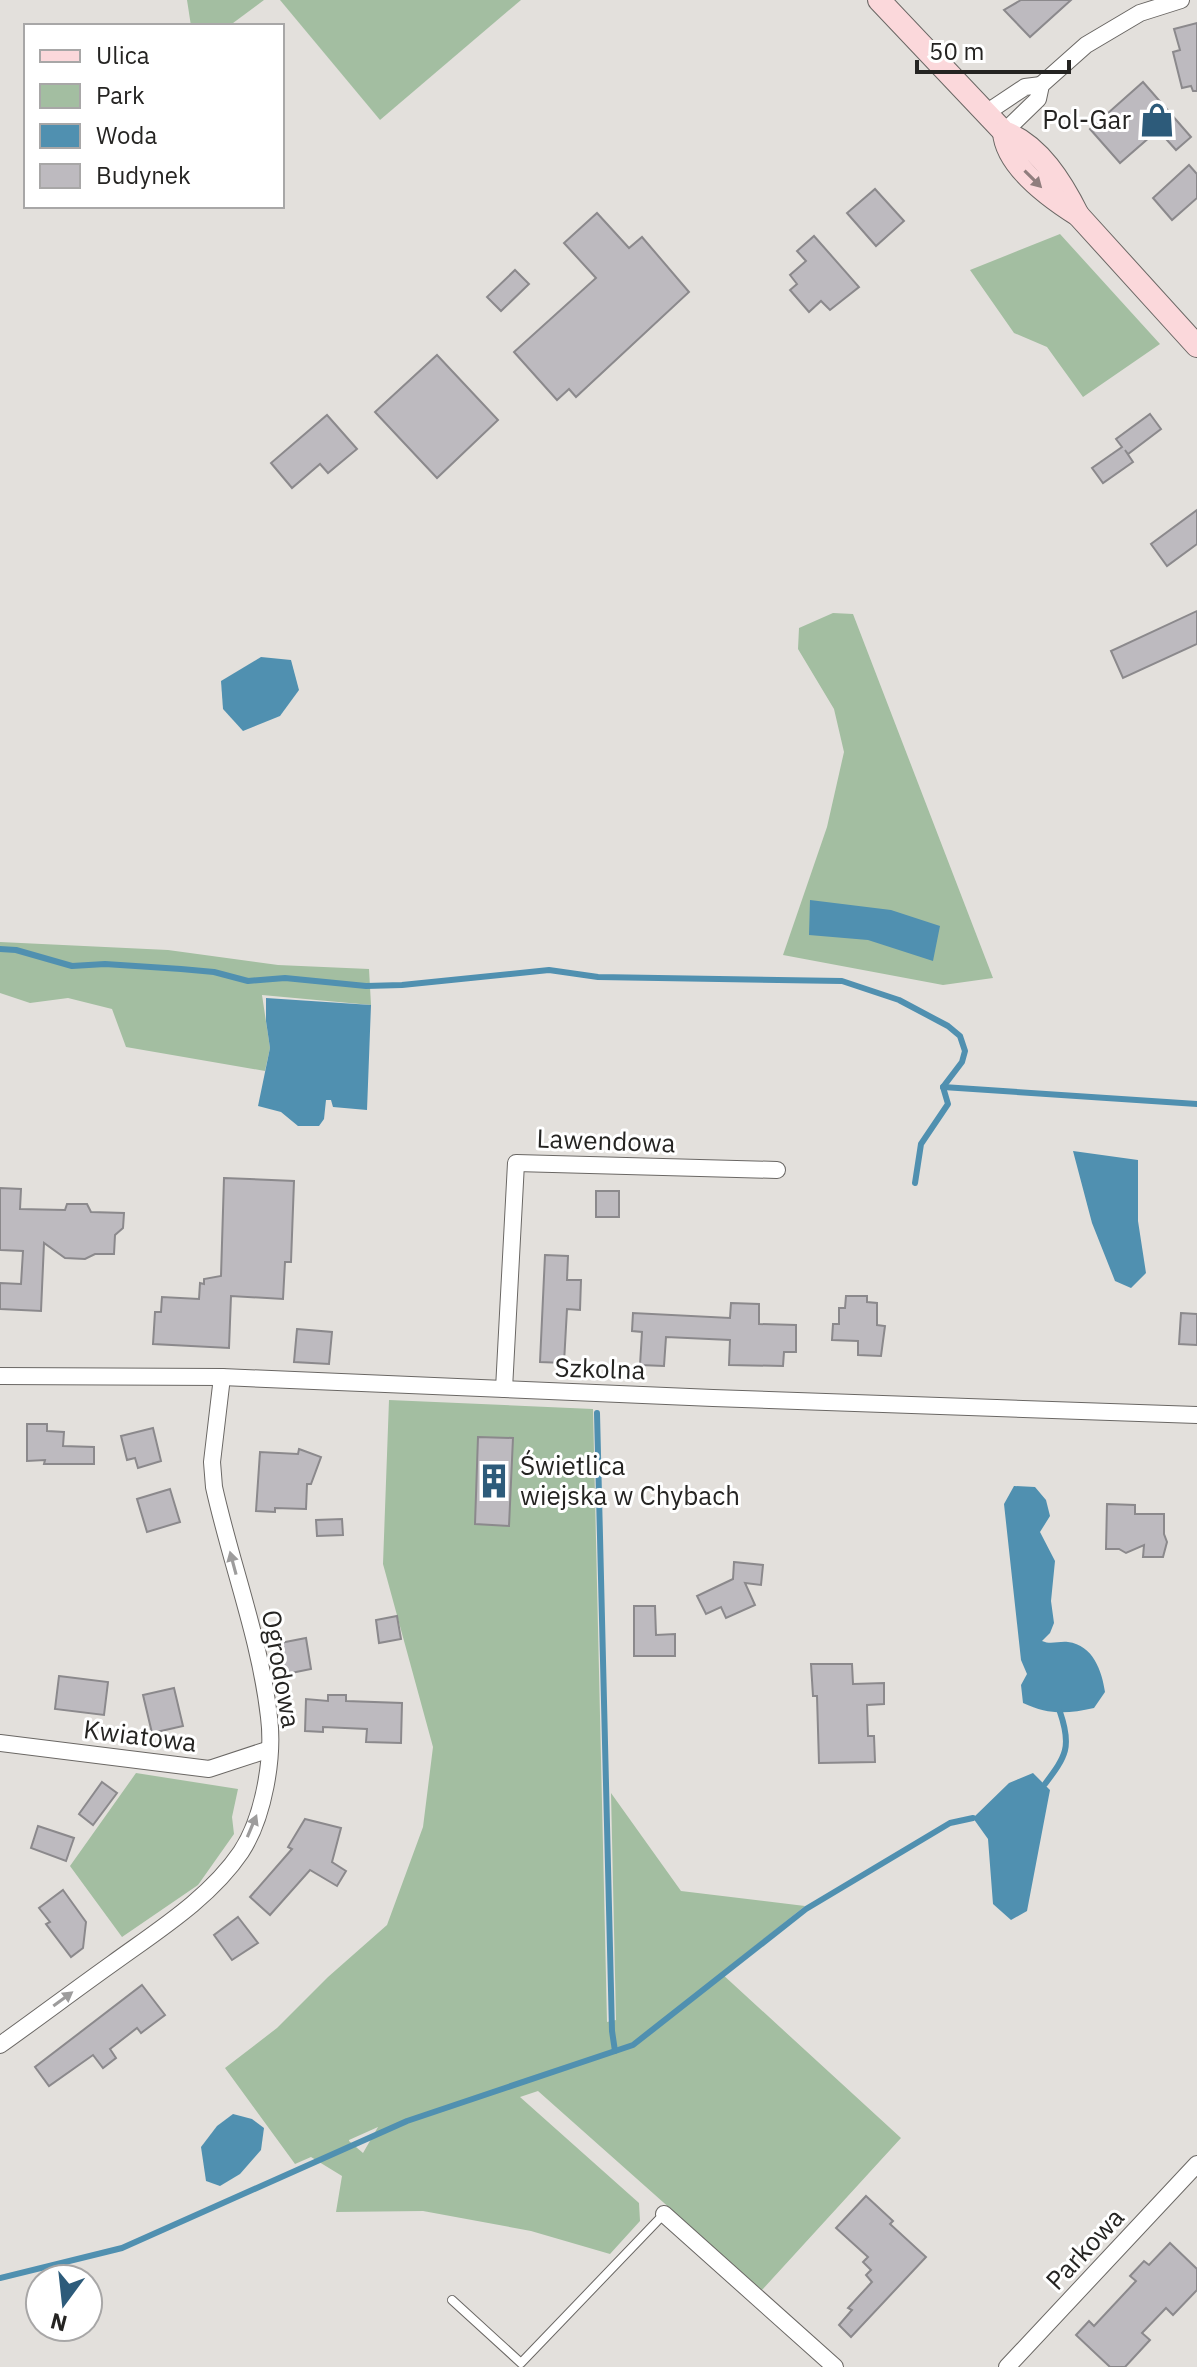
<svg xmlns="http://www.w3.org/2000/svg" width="1197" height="2367" font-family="'IBM Plex Sans',sans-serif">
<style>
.green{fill:#a3bea1;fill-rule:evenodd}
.water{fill:#5090b0}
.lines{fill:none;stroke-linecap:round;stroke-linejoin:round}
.stream{stroke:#5090b0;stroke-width:6}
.building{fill:#bdbabf;stroke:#8b898c;stroke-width:2}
.lane-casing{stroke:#6a6764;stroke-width:10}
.street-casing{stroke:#6a6764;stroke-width:18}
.secondary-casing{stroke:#6a6764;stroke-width:24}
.lane{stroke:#fff;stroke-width:8}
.street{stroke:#fff;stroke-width:16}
.secondary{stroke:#fbd8db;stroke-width:22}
.oneway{fill:#907e7e}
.oneway2{fill:#9d9c9c}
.labels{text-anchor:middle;stroke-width:6;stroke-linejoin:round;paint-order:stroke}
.poi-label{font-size:26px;fill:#252422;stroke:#fff;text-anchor:end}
.street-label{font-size:26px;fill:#252422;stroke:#fff}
</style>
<rect width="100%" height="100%" fill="#e3e0dc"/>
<!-- green -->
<g class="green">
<polygon points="187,0 264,0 229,26 191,26"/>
<polygon points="280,0 521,0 380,120"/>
<polygon points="1060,234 1160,344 1083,397 1047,347 1014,333 970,270"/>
<polygon points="833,613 853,614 993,978 943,985 783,955 827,827 844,752 834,709 798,649 799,628"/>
<polygon points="0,942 168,950 278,965 369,969 371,1005 262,995 270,1048 265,1071 126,1047 112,1009 68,998 30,1003 0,993"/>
<path d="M389,1400l204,9 14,613 9,-2 -5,-227 70,98 124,15 -84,67 180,165 -139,152 -224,-199 -18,6 119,106 1,18 -30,33 -79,-23 -108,-20 -87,1 6,-36 -31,-19 -16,7 -70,-96 52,-40 51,-51 59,-52 36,-98 10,-80 -50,-183zM378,2127l-15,26 -14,-12v-1z"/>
<polygon points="136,1773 238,1789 232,1817 234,1834 198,1885 122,1937 70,1866"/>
</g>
<!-- water -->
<g class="water">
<polygon points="261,657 291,660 299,690 280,716 243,731 223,709 221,681"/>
<polygon points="810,900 891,910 940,926 933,961 868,940 809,935"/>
<polygon points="266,998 371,1005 367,1110 333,1107 331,1100 326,1100 324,1119 319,1126 298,1126 281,1112 258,1106 270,1048 266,1021"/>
<polygon points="1073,1151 1138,1160 1138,1221 1146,1273 1131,1288 1115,1281 1092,1223"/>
<path d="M1014,1486l21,1 11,13 4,16 -10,16 15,29 -4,40 3,22 -4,10 -8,8c9,4 16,0 26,1 25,3 34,29 37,50l-11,16c-27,6 -45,7 -71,-5l-2,-18 6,-11 -6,-14 -17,-156z"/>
<polygon points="1033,1773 1050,1790 1027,1911 1011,1920 993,1904 988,1839 973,1818 1009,1783"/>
<polygon points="233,2114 252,2119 264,2128 261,2150 240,2174 220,2186 206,2181 201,2147 217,2126"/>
</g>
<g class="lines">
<!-- stream -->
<g class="stream">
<polyline points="0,949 16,950 72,966 105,964 181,969 214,972 248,981 285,978 366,986 402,985 549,970 598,977 842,981 899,1000 948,1026 960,1036 965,1051 962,1062 943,1087 948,1104 921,1144 915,1183"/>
<polyline points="943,1087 1197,1104"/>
<polyline points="597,1413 612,2031 615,2051"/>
<path d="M1045,1784c21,-28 27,-37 15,-72"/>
<polyline points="0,2278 122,2248 407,2121 633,2045 806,1909 950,1823 973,1818"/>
</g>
</g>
<!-- building -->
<g class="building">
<polygon points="1021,0 1071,0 1030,37 1004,10"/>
<polygon points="1197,23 1197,91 1193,91 1191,86 1182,88 1173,52 1180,50 1174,29"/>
<polygon points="1143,82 1191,137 1176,150 1158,130 1120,163 1090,129"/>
<polygon points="1189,165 1197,174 1197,198 1172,220 1153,198"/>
<polygon points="875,189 904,221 876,246 847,213"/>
<polygon points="597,213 629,248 642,237 689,292 576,397 569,389 557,400 514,352 596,278 564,243"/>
<polygon points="814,236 859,287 830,310 821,301 809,312 790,290 797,284 790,275 806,261 797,251"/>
<polygon points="515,270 529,284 501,311 487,297"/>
<polygon points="437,355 498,420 437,478 375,412"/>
<polygon points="1150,414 1161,429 1128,454 1125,450 1133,462 1103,483 1092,468 1122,447 1116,439"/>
<polygon points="327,415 357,449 328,473 320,464 292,488 271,463"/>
<polygon points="1197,510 1197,544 1167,566 1151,544"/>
<polygon points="1197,611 1197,644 1123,678 1111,651"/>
<polygon points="224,1178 294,1181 291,1262 285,1262 283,1299 231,1296 229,1348 153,1344 155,1312 161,1312 162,1297 199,1299 200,1283 204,1284 204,1279 221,1276"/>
<polygon points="0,1188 21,1189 20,1209 65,1210 67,1204 87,1204 91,1212 124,1213 123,1228 115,1235 114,1254 95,1254 85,1259 65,1258 44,1243 41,1311 0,1309 0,1283 21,1284 23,1251 0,1250"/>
<rect x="596" y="1191" width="23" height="26"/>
<polygon points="545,1255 568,1256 567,1280 581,1280 580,1310 567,1309 564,1363 540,1362"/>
<polygon points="846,1296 867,1296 867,1302 877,1303 877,1325 885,1326 881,1356 858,1355 858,1341 832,1340 833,1324 839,1324 839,1308 845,1308"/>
<polygon points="731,1303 759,1304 759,1324 796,1325 796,1352 784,1352 783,1366 729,1365 730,1340 666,1337 664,1366 640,1365 642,1332 632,1331 633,1313 730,1318"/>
<polygon points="1181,1313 1197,1314 1197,1345 1179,1344"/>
<polygon points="297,1329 332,1332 329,1364 294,1362"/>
<polygon points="27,1424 47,1424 47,1431 64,1432 63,1446 94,1447 94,1464 44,1464 45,1460 27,1461"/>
<polygon points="153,1428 161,1461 138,1468 135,1458 127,1460 121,1436"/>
<polygon points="478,1437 513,1438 509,1526 475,1524"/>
<polygon points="299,1449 321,1457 311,1484 307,1484 306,1509 275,1508 275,1512 256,1511 260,1452 298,1454"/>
<polygon points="170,1489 180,1522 147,1532 137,1499"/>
<polygon points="1107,1504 1135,1505 1135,1514 1164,1514 1164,1534 1167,1542 1163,1557 1143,1557 1144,1545 1126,1553 1119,1549 1106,1549"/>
<polygon points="342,1519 343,1535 317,1536 316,1520"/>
<polygon points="734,1562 763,1565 761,1585 745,1583 755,1605 726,1618 721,1607 706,1614 697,1596 733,1579"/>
<polygon points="634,1606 655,1606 656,1635 675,1634 675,1656 634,1656"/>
<polygon points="397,1616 401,1639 379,1643 376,1620"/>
<polygon points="306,1638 311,1669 286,1674 280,1643"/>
<polygon points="811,1664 852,1664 853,1684 884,1683 884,1704 867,1705 868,1736 874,1736 875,1762 819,1763 817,1696 813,1696"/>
<polygon points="59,1676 108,1682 104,1715 55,1709"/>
<polygon points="174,1688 183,1726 152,1733 143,1695"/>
<polygon points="328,1695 346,1695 346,1701 402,1703 401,1743 366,1742 367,1729 323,1727 323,1732 305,1731 306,1699 328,1701"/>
<polygon points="102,1782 117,1793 93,1825 79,1814"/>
<polygon points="305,1819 341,1828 332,1862 346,1871 337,1886 310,1870 270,1915 250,1897 292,1849 288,1847"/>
<polygon points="38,1826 74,1838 66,1861 31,1848"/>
<polygon points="63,1890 86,1922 83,1948 71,1957 46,1924 50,1922 39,1908"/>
<polygon points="238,1917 258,1943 232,1960 214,1935"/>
<polygon points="142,1985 165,2015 141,2033 137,2028 110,2049 116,2058 103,2068 93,2055 49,2086 35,2067"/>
<polygon points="866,2196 893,2221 890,2224 926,2257 851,2337 839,2325 852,2310 848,2308 872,2282 866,2275 871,2270 863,2262 868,2257 836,2228"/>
<polygon points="1170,2243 1197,2269 1197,2290 1173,2315 1166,2308 1142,2333 1150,2340 1125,2367 1110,2367 1076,2335 1089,2321 1094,2326 1136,2281 1130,2276 1144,2261 1149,2265"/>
</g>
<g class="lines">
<!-- lane casing -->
<g class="lane-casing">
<polyline id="lane" points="452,2300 521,2363 664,2214"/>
</g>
<!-- street casing -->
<g class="street-casing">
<g id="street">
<polyline points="986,113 1025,87 1041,85"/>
<polyline points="1004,132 1038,99 1041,85 1086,45 1140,13 1181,0"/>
<polyline points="0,1376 222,1377 713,1398 1197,1415"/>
<polyline points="504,1389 516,1163 777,1170"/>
<polyline points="0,1743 209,1769 270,1749"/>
<path d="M0,2045c38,-27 75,-55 113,-82 44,-32 97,-65 128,-111 23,-35 33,-95 28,-135 -9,-79 -38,-153 -55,-230l-2,-25 10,-85"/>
<polyline points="664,2214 835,2367"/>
<polyline points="1007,2367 1197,2164"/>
</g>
</g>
<!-- secondary casing -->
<g class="secondary-casing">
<g id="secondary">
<path d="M879,0l125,132c35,13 58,51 74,83"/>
<path d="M1004,132c2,34 47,66 74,83l119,131"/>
</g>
</g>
<!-- lane -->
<use href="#lane" class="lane"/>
<!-- street -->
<use href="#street" class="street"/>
<!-- secondary -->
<use href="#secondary" class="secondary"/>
</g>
<!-- one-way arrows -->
<defs><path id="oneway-solid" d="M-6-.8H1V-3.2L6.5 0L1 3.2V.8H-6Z" transform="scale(2)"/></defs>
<use class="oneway" href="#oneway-solid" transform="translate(1033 179) rotate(45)"/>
<g class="oneway2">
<use href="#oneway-solid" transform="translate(233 1563) rotate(-105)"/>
<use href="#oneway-solid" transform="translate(252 1826) rotate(-67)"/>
<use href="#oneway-solid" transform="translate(63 1999) rotate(-36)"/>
</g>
<!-- icons -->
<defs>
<g id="shop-bare" transform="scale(2.76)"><path d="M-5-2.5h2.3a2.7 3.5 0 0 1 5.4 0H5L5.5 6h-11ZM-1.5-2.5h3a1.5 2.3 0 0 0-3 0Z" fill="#2d5b7a" stroke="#fff" stroke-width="2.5" paint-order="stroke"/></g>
<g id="building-bare" transform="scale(2.76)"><path d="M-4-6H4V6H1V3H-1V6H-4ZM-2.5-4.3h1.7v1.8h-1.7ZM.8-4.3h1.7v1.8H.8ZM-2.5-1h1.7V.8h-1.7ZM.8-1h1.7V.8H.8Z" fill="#2d5b7a" stroke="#fff" stroke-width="2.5" paint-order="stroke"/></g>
</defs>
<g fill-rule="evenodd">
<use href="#shop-bare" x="1157" y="120"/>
<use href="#building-bare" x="494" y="1481"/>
</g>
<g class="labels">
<!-- poi labels -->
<g class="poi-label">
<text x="1131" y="129">Pol-Gar</text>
<text x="520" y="1475" text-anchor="start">Świetlica<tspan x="520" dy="30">wiejska w Chybach</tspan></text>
</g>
<!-- street labels -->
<g class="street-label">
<text transform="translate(606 1141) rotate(2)" y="9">Lawendowa</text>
<text transform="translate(600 1369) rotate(2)" y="9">Szkolna</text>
<text transform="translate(281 1669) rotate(80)" y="9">Ogrodowa</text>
<text transform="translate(140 1736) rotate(7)" y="9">Kwiatowa</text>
<text transform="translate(1085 2249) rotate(-47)" y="9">Parkowa</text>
</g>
</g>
<!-- legend -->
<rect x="24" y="24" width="260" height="184" fill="#ffffff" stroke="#a8a7a7" stroke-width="2"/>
<rect x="40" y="50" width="40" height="12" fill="#fbd8db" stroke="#a8a7a7" stroke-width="2"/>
<text x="96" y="64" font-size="24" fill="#252422">Ulica</text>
<rect x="40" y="84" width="40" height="24" fill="#a3bea1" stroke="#a8a7a7" stroke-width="2"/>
<text x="96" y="104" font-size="24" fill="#252422">Park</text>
<rect x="40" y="124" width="40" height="24" fill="#5090b0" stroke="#a8a7a7" stroke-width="2"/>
<text x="96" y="144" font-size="24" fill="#252422">Woda</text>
<rect x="40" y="164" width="40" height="24" fill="#bdbabf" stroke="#a8a7a7" stroke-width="2"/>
<text x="96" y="184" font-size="24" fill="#252422">Budynek</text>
<!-- north arrow -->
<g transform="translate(64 2303) rotate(195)"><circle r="38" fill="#ffffff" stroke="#a8a7a7" stroke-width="2"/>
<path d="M0-6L14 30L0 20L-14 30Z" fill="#2d5b7a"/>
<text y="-12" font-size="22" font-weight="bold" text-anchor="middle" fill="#252422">N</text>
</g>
<!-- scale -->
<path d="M917 60v12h152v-12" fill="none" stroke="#252422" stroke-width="4"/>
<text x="929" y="60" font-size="24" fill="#252422" stroke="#ffffff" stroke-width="6" paint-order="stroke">50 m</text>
</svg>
